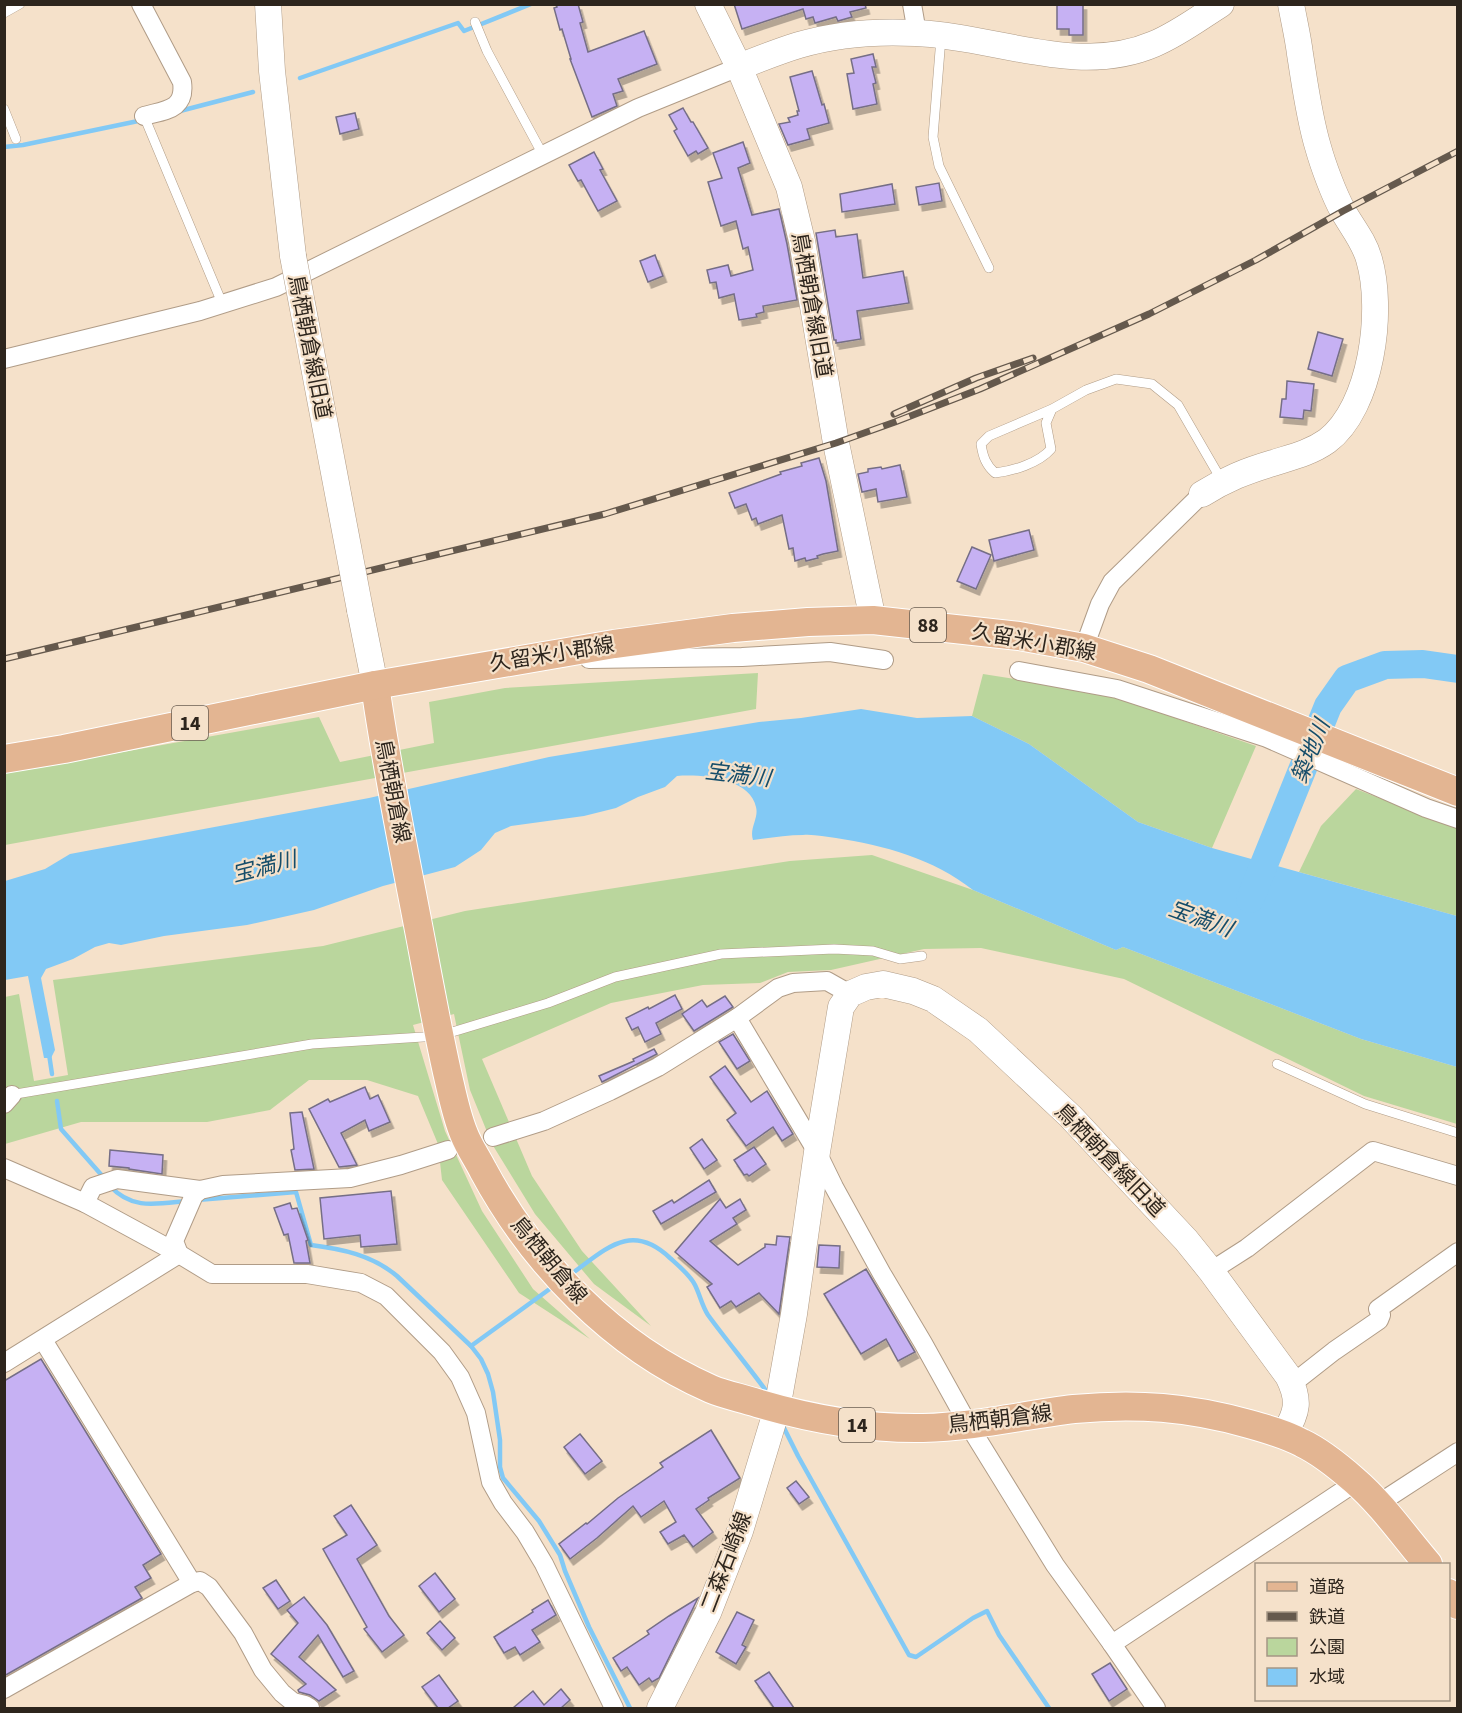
<svg xmlns="http://www.w3.org/2000/svg" width="1462" height="1713" font-family="'Source Sans 3','Noto Sans JP',sans-serif">
<style>
.green{fill:#bad69d}
.water{fill:#82c9f5}
.lines{fill:none;stroke-linecap:round;stroke-linejoin:round}
.stream{stroke:#82c9f5;stroke-width:4.5}
.river{stroke:#82c9f5;stroke-width:28}
.building{fill:#c6b1f3;stroke:#756e86;stroke-width:1.5;filter:url(#shadow)}
.lane-casing{stroke:#b09c87;stroke-width:10}
.street-casing{stroke:#b09c87;stroke-width:20}
.secondary-casing{stroke:#b09c87;stroke-width:27}
.primary-casing{stroke:#fff;stroke-width:30}
.lane{stroke:#fff;stroke-width:9}
.street{stroke:#fff;stroke-width:18}
.secondary{stroke:#fff;stroke-width:26}
.primary{stroke:#e3b592;stroke-width:28}
.rail-casing{stroke:#65594d;stroke-width:7}
.rail{stroke:#f5e1ca;stroke-width:4.5;stroke-dasharray:14;stroke-linecap:butt}
.secondary-bridge-casing{stroke:#b09c87;stroke-width:27;stroke-linecap:butt}
.secondary-bridge{stroke:#fff;stroke-width:26}
.labels{text-anchor:middle;stroke-width:4.5;stroke-linejoin:round;paint-order:stroke}
.shield{fill:#f5e1ca;stroke:#695d51;stroke-width:1.5}
.shield-label{font-size:20px;font-weight:bold;fill:#2d251d}
.street-label{font-size:21px;fill:#2d251d;stroke:#f5e1ca}
.water-label{font-size:22px;font-style:italic;fill:#154d6a;stroke:#f5e1ca}
</style>
<defs>
<filter id="shadow"><feDropShadow dx="3.5" dy="6" stdDeviation="0" flood-color="#0004"/></filter>
</defs>
<rect width="100%" height="100%" fill="#f5e1ca"/>
<!-- green -->
<g class="green">
<polygon points="758,673 756,709 5,845 5,773 319,717 340,762 434,743 429,702 505,688"/>
<polygon points="983,674 1103,693 1256,746 1212,848 1138,822 1029,744 972,716"/>
<polygon points="1356,789 1457,828 1457,916 1299,872 1321,826"/>
<polygon points="872,855 973,890 1116,950 1123,947 1361,1039 1457,1067 1457,1124 1364,1096 1124,979 981,948 924,949 831,970 788,972 760,983 703,985 611,1003 482,1059 532,1176 582,1251 651,1326 594,1284 535,1214 492,1144 470,1090 454,1014 413,1025 445,1131 482,1211 533,1289 590,1339 519,1293 442,1180 438,1144 418,1096 367,1080 309,1080 270,1110 207,1122 81,1122 5,1144 5,997 19,994 34,1081 68,1075 53,980 323,946 465,911 790,861"/>
</g>
<!-- water -->
<path class="water" d="M861,709l56,9 55,-2 57,28 109,78 74,26 245,68v151l-96,-28 -238,-92 -7,3 -143,-60c-39,-31 -90,-45 -137,-52 -11,-1 -22,-4 -33,-3 -16,0 -34,3 -50,5 -4,-12 6,-22 3,-33 -6,-29 -55,-33 -79,-31l-12,11 -27,10 -22,11 -32,8 -73,10 -16,7 -14,17 -26,17 -72,19 -69,24 -67,15 -83,11 -43,9 -12,-2 -14,4 -22,12 -27,10 -5,9 14,72 -4,8h-7l-16,-82 -23,4v-99l40,-12 25,-15 299,-56 180,-41 210,-35 42,-4z"/>
<g class="lines">
<!-- stream -->
<g class="stream">
<polyline points="300,78 458,23 464,31 531,4"/>
<polyline points="180,111 253,92"/>
<polyline points="4,147 23,145 143,120"/>
<polyline points="49,1054 52,1074"/>
<polyline points="57,1101 61,1129 105,1179"/>
<path d="M110,1186c22,24 46,18 76,15"/>
<path d="M197,1200l99,-8 15,53c31,4 61,10 86,31l74,70 10,13 7,15 5,18 7,48v27l3,11 36,43 21,34 5,16 24,56 41,81"/>
<path d="M574,1272c33,-24 58,-50 96,-14 9,8 20,17 25,27 5,10 7,21 13,30 19,26 40,51 59,77"/>
<polyline points="471,1346 551,1288"/>
<polyline points="782,1424 798,1456 909,1655 916,1657 973,1618 987,1611 999,1635 1049,1708"/>
</g>
<!-- river -->
<polyline class="river" points="1250,899 1328,706 1347,679 1385,665 1423,664 1458,669"/>
</g>
<!-- building -->
<g class="building">
<polygon points="556,4 578,4 583,22 580,23 588,52 644,31 657,64 618,79 623,91 613,94 617,106 592,117 570,59 571,59 562,29 560,30 554,8 557,7"/>
<polygon points="734,4 865,4 866,8 850,12 852,17 838,21 836,17 815,23 813,17 806,19 803,9 742,29"/>
<polygon points="1057,4 1083,4 1083,35 1069,35 1069,29 1057,29"/>
<polygon points="873,54 876,67 872,67 876,83 873,84 877,104 853,109 847,74 854,73 851,59"/>
<polygon points="812,71 822,105 824,104 829,123 807,129 810,139 788,145 779,124 790,122 788,118 798,115 797,111 799,111 790,77"/>
<polygon points="683,108 691,122 693,122 708,148 698,154 696,151 688,156 674,131 677,129 669,115"/>
<polygon points="355,113 359,129 340,134 336,117"/>
<polygon points="743,142 750,163 738,168 752,215 779,209 787,244 797,300 763,306 764,312 756,314 757,317 739,320 734,294 719,298 716,282 710,283 707,270 728,265 731,276 753,270 748,247 743,249 736,221 721,226 708,182 722,178 713,153"/>
<polygon points="594,152 603,169 600,170 617,201 598,211 581,180 578,181 569,165"/>
<polygon points="939,183 942,201 919,205 916,187"/>
<polygon points="892,184 895,204 842,212 840,194"/>
<polygon points="835,230 836,237 857,234 863,278 903,271 909,303 857,311 861,339 836,343 836,340 834,340 816,233"/>
<polygon points="655,255 663,276 648,282 640,261"/>
<polygon points="1318,332 1343,339 1332,376 1308,369"/>
<polygon points="1287,381 1314,384 1311,411 1304,410 1303,419 1280,417 1282,399 1286,399"/>
<polygon points="819,458 826,481 838,551 823,554 817,556 818,558 806,561 805,558 795,561 793,548 789,549 782,515 758,524 756,518 752,520 746,504 735,508 729,493 781,474 780,472 802,466 801,463"/>
<polygon points="900,465 907,497 878,502 876,489 862,492 858,474 868,472 868,469 881,467 882,469"/>
<polygon points="1029,530 1034,550 994,561 989,540"/>
<polygon points="972,547 991,555 976,589 957,581"/>
<polygon points="675,995 682,1009 656,1023 661,1034 645,1042 638,1027 632,1030 626,1018 648,1007 649,1009"/>
<polygon points="725,996 733,1007 694,1031 682,1014 702,1000 707,1007"/>
<polygon points="733,1034 750,1061 737,1069 719,1042"/>
<polygon points="654,1049 657,1054 602,1082 599,1076 634,1061 633,1059"/>
<polygon points="725,1066 751,1102 767,1091 793,1134 782,1141 773,1127 746,1146 727,1120 736,1113 710,1077"/>
<polygon points="365,1087 370,1099 378,1095 390,1122 369,1131 365,1120 341,1133 357,1165 339,1167 309,1109 328,1099 330,1102"/>
<polygon points="302,1112 314,1169 295,1170 291,1150 294,1149 290,1113"/>
<polygon points="702,1139 717,1160 704,1169 690,1148"/>
<polygon points="754,1147 766,1164 749,1176 747,1174 744,1175 734,1160"/>
<polygon points="110,1150 163,1155 162,1174 129,1169 129,1168 109,1166"/>
<polygon points="709,1180 716,1192 661,1224 653,1211 672,1200 674,1203"/>
<polygon points="391,1191 397,1244 361,1247 360,1235 324,1239 320,1198"/>
<polygon points="720,1199 726,1208 740,1199 746,1210 733,1218 737,1224 710,1241 738,1265 765,1247 765,1244 776,1245 777,1236 790,1237 779,1314 759,1293 736,1307 731,1301 720,1308 707,1287 712,1284 675,1252"/>
<polygon points="290,1203 292,1209 297,1208 308,1240 306,1241 310,1263 294,1263 288,1234 284,1235 274,1208"/>
<polygon points="819,1245 840,1246 839,1268 817,1267"/>
<polygon points="866,1269 915,1352 898,1361 886,1339 861,1354 824,1294"/>
<polygon points="41,1359 161,1554 143,1565 151,1578 135,1587 142,1598 4,1676 4,1381"/>
<polygon points="711,1430 740,1478 708,1498 709,1500 696,1509 713,1532 693,1547 684,1535 668,1544 660,1532 676,1522 664,1501 641,1517 633,1506 597,1538 570,1559 559,1544 586,1523 587,1524 618,1498 663,1467 660,1463"/>
<polygon points="580,1434 602,1461 585,1474 564,1447"/>
<polygon points="796,1481 809,1497 799,1504 787,1488"/>
<polygon points="351,1505 377,1545 357,1559 389,1616 404,1635 382,1652 364,1629 367,1627 323,1549 347,1535 334,1516"/>
<polygon points="435,1573 455,1599 439,1612 419,1586"/>
<polygon points="276,1580 290,1601 278,1609 263,1588"/>
<polygon points="304,1597 327,1625 354,1671 343,1677 318,1635 299,1657 336,1690 319,1701 310,1695 299,1692 298,1690 306,1684 271,1654 298,1623 287,1610"/>
<polygon points="698,1598 659,1678 652,1682 649,1678 639,1685 627,1667 621,1671 613,1658 649,1634 647,1631 669,1616"/>
<polygon points="548,1600 556,1615 532,1630 540,1642 520,1655 515,1647 504,1653 494,1637 533,1612 532,1610"/>
<polygon points="737,1612 754,1620 742,1645 746,1647 736,1664 716,1652"/>
<polygon points="440,1621 455,1638 442,1650 427,1633"/>
<polygon points="1110,1663 1127,1689 1109,1701 1092,1674"/>
<polygon points="769,1672 794,1708 774,1708 755,1681"/>
<polygon points="439,1675 458,1701 448,1708 438,1708 422,1687"/>
<polygon points="561,1689 570,1700 561,1708 513,1708 533,1691 544,1705"/>
</g>
<g class="lines">
<!-- lane casing -->
<g class="lane-casing">
<g id="lane">
<polyline points="4,13 20,4"/>
<polyline points="475,22 487,51 543,155"/>
<polyline points="941,38 933,137 939,166 989,268"/>
<polyline points="4,109 16,139"/>
<polyline points="144,116 222,303"/>
<path d="M1052,409l-6,14 5,26c-12,14 -38,22 -56,24 -9,-8 -12,-16 -14,-29l8,-8 63,-27 34,-19 30,-11 36,5 26,21 44,76"/>
<polyline points="1277,1064 1365,1104 1458,1133"/>
<polyline points="10,1095 312,1044 439,1036 548,1003 615,977 721,954 834,949 873,951 900,959 922,956"/>
</g>
</g>
<!-- street casing -->
<g class="street-casing">
<g id="street">
<path d="M141,4l41,78c4,28 -17,28 -38,34"/>
<polyline points="912,4 917,33"/>
<polyline points="4,359 200,311 276,287 638,108 739,67"/>
<polyline points="1084,648 1100,604 1112,582 1202,494"/>
<polyline points="589,659 742,657 830,652 884,660"/>
<polyline points="1019,671 1117,689 1267,738 1426,808 1458,819"/>
<polyline points="737,1018 817,1152 834,1187 882,1274 923,1343 968,1424 1055,1565 1112,1644 1156,1708"/>
<polyline points="4,1104 12,1095"/>
<polyline points="493,1137 544,1121 610,1091 658,1067 737,1018 778,988 793,983 827,981 850,994"/>
<polyline points="4,1168 85,1203 179,1254 212,1274 307,1274 361,1283 386,1296 442,1352 460,1377 476,1413 491,1482 503,1503 525,1532 544,1564 614,1708"/>
<polyline points="85,1203 93,1187 117,1179 200,1190"/>
<polyline points="179,1254 174,1241 194,1195 200,1190 223,1185 350,1178 401,1165 448,1150"/>
<polyline points="1211,1271 1247,1248 1373,1151 1458,1176"/>
<polyline points="43,1340 192,1583"/>
<polyline points="4,1363 179,1254"/>
<polyline points="1292,1384 1334,1351 1379,1320 1381,1315 1378,1309 1458,1252"/>
<polyline points="1378,1504 1458,1452"/>
<polyline points="1112,1644 1356,1482"/>
<polyline points="4,1689 192,1583 200,1581 209,1587 243,1633 263,1670 282,1693 293,1702 305,1705 310,1708"/>
</g>
</g>
<!-- secondary casing -->
<g class="secondary-casing">
<g id="secondary">
<polyline points="268,4 272,71 293,256"/>
<polyline points="708,4 739,67 789,187 802,241 836,443 873,620"/>
<path d="M739,67c20,-8 40,-16 60,-22 37,-11 79,-14 117,-12 79,3 161,44 238,11 24,-10 45,-26 67,-40"/>
<path d="M1202,494c24,-15 44,-23 71,-31 19,-6 37,-10 54,-22 45,-34 57,-131 42,-182 -5,-18 -17,-32 -26,-48 -9,-16 -20,-46 -25,-64 -9,-30 -13,-62 -18,-93 -2,-17 -6,-33 -9,-50"/>
<polyline points="360,610 375,685"/>
<path d="M660,1708l48,-95 32,-82 37,-122 17,-95 23,-162 24,-145 9,-13 16,-7 17,-3 30,7 20,8 45,31 92,86 116,124 25,31 77,105c12,24 10,36 -4,58"/>
</g>
</g>
<!-- primary casing -->
<g class="primary-casing">
<g id="primary">
<path d="M375,685c13,93 33,185 50,277 7,37 14,74 22,110 5,21 9,43 17,62 5,13 13,24 19,36 50,93 130,176 228,219 14,6 31,9 46,14 54,16 109,26 166,25 51,-1 101,-13 151,-19 62,-6 115,-2 175,15 18,5 36,10 53,19 19,9 36,23 52,37 28,24 50,56 74,84"/>
<polyline points="4,759 64,749 375,685 614,644 733,628 808,622 873,620 1019,636 1084,648 1149,669 1458,792"/>
<polyline points="1448,1593 1458,1605"/>
</g>
</g>
<!-- lane -->
<use href="#lane" class="lane"/>
<!-- street -->
<use href="#street" class="street"/>
<!-- secondary -->
<use href="#secondary" class="secondary"/>
<!-- primary -->
<use href="#primary" class="primary"/>
<!-- rail casing -->
<g class="rail-casing">
<g id="rail">
<polyline points="894,414 976,378 1033,358"/>
<polyline points="4,659 605,514 836,443 895,422 980,389 1149,314 1256,260 1343,211 1458,151"/>
</g>
</g>
<!-- rail -->
<use href="#rail" class="rail"/>
<!-- secondary-bridge casing -->
<g class="secondary-bridge-casing">
<polyline id="secondary-bridge" points="293,256 360,610"/>
</g>
<!-- secondary-bridge -->
<use href="#secondary-bridge" class="secondary-bridge"/>
</g>
<g class="labels">
<!-- shield labels -->
<g class="shield">
<rect x="910" y="608" width="36" height="34" rx="4.5"/>
<rect x="172" y="706" width="36" height="34" rx="4.5"/>
<rect x="839" y="1408" width="36" height="34" rx="4.5"/>
</g>
<g class="shield-label">
<text x="928" y="632">88</text>
<text x="190" y="730">14</text>
<text x="857" y="1432">14</text>
</g>
<!-- street labels -->
<g class="street-label">
<text transform="translate(812 305) rotate(80)" y="7">鳥栖朝倉線旧道</text>
<text transform="translate(310 347) rotate(79)" y="7">鳥栖朝倉線旧道</text>
<text transform="translate(1034 642) rotate(10)" y="7">久留米小郡線</text>
<text transform="translate(552 654) rotate(-9)" y="7">久留米小郡線</text>
<text transform="translate(393 791) rotate(79)" y="7">鳥栖朝倉線</text>
<text transform="translate(1110 1160) rotate(46)" y="7">鳥栖朝倉線旧道</text>
<text transform="translate(549 1260) rotate(50)" y="7">鳥栖朝倉線</text>
<text transform="translate(1000 1419) rotate(-7)" y="7">鳥栖朝倉線</text>
<text transform="translate(726 1562) rotate(-69)" y="7">二森石崎線</text>
</g>
<!-- water labels -->
<g class="water-label">
<text transform="translate(1310 751) rotate(-68)" y="8">築地川</text>
<text transform="translate(738 774) rotate(7)" y="8">宝満川</text>
<text transform="translate(264 866) rotate(-14)" y="8">宝満川</text>
<text transform="translate(1201 918) rotate(20)" y="8">宝満川</text>
</g>
</g>
<!-- border -->
<rect width="1462" height="1713" fill="none" stroke="#2d251d" stroke-width="12"/>
<!-- legend -->
<rect x="1255" y="1563" width="195" height="138" fill="#f5e1ca" stroke="#a59685" stroke-width="1.5"/>
<rect x="1267" y="1582" width="30" height="9" fill="#e3b592" stroke="#a59685" stroke-width="1.5"/>
<text x="1309" y="1593" font-size="18" fill="#2d251d">道路</text>
<rect x="1267" y="1612" width="30" height="9" fill="#65594d" stroke="#a59685" stroke-width="1.5"/>
<text x="1309" y="1623" font-size="18" fill="#2d251d">鉄道</text>
<rect x="1267" y="1638" width="30" height="18" fill="#bad69d" stroke="#a59685" stroke-width="1.5"/>
<text x="1309" y="1653" font-size="18" fill="#2d251d">公園</text>
<rect x="1267" y="1668" width="30" height="18" fill="#82c9f5" stroke="#a59685" stroke-width="1.5"/>
<text x="1309" y="1683" font-size="18" fill="#2d251d">水域</text>
</svg>
